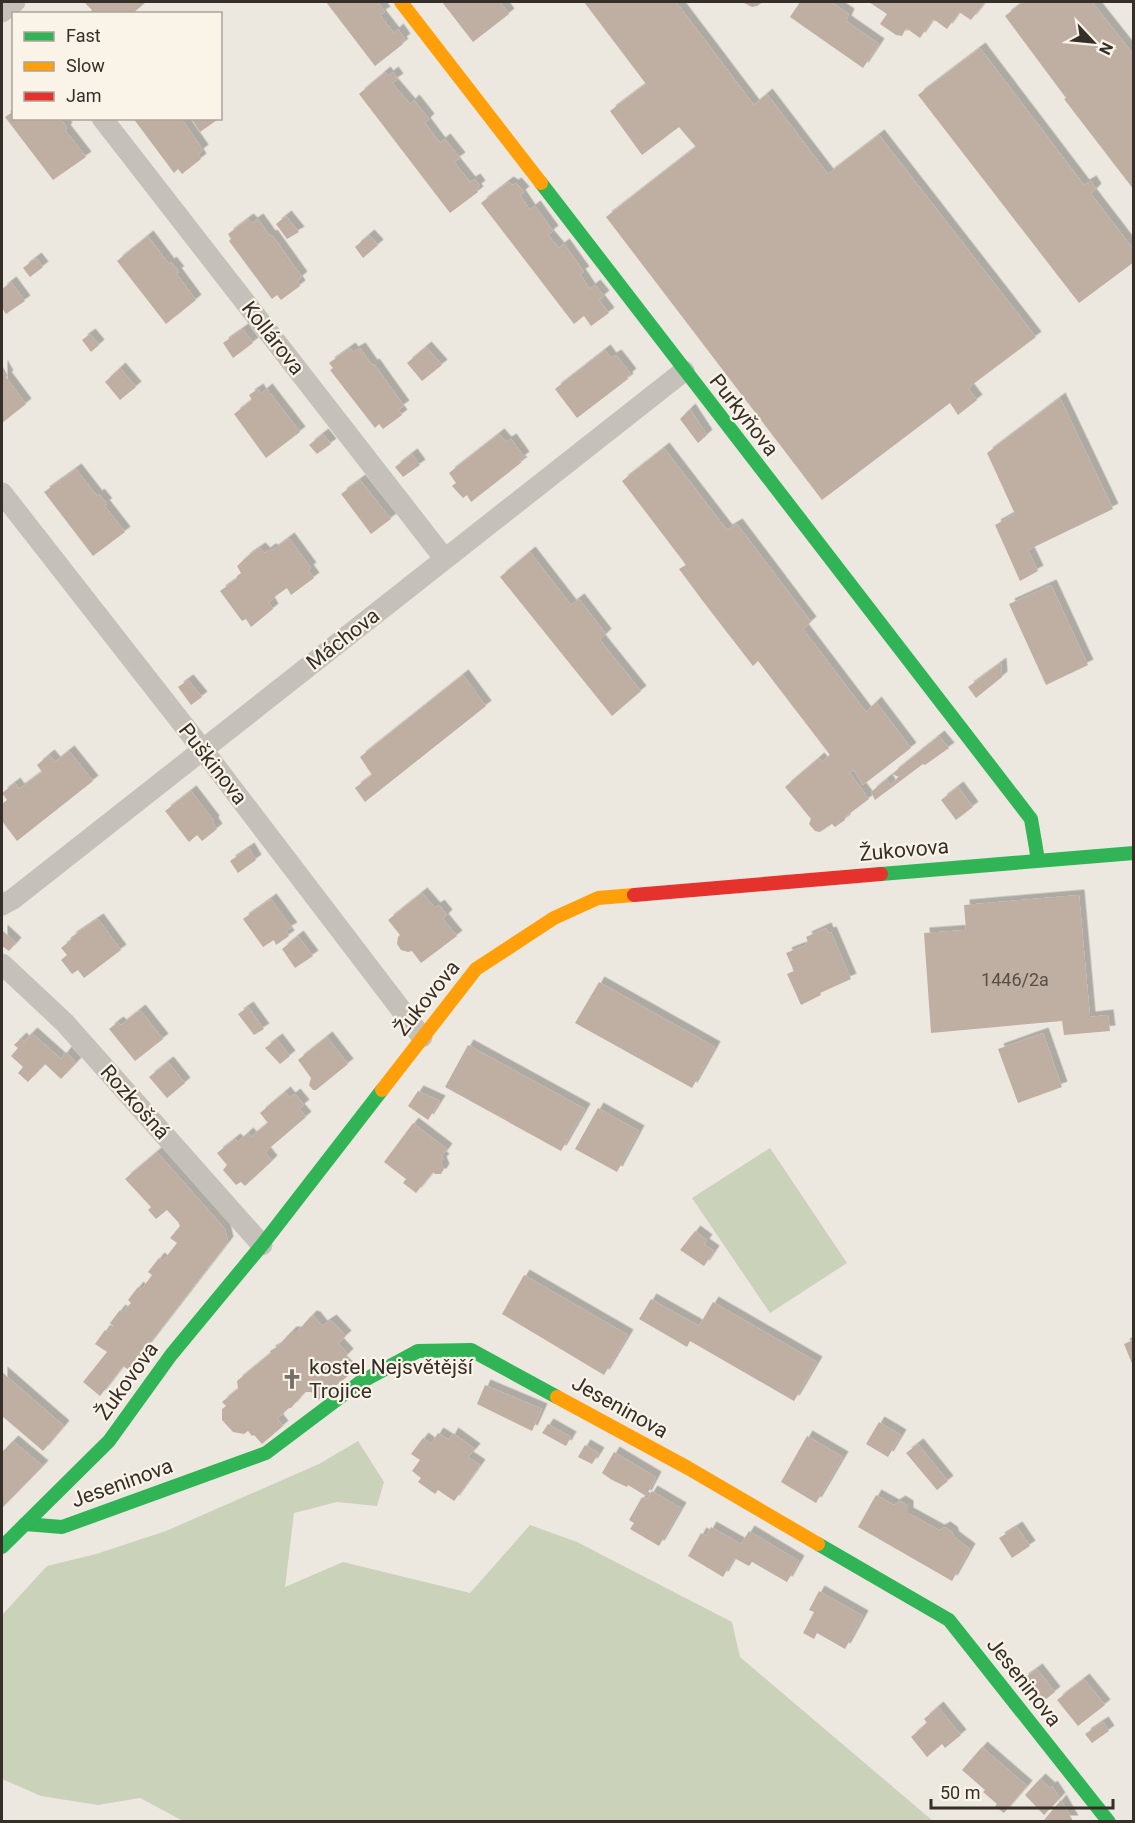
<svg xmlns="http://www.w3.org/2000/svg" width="1135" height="1823" font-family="Roboto,sans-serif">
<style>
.green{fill:#cad2ba}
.building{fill:#bfafa2;filter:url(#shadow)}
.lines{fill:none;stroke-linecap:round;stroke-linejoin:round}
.street{stroke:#c5c0b9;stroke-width:21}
.fast{stroke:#30b455;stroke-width:14}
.slow{stroke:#ff9f0a;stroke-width:14}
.jam{stroke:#e5322d;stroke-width:14}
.labels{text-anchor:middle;stroke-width:4.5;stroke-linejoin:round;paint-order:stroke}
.number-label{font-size:18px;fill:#584e46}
.street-label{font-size:21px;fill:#362e28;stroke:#f9f3e8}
.poi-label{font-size:21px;fill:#362e28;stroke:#f9f3e8;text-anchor:start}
</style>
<defs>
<filter id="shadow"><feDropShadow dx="5.5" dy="-5.5" stdDeviation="0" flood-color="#0004"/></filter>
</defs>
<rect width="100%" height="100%" fill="#ece8e0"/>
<!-- green -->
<g class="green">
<polygon points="770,1148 847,1263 770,1313 692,1198"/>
<polygon points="358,1441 384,1482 377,1506 337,1502 294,1513 285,1587 343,1562 470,1593 530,1525 577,1542 732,1622 740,1657 933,1821 185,1822 140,1798 98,1805 41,1796 2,1779 2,1615 47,1566 96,1554 166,1531 319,1464"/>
</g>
<!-- building -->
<g class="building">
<polygon points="87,2 146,2 132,14 88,14 92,10 85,3"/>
<polygon points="326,2 377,2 385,12 380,15 394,33 398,29 405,39 401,42 403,44 375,66"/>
<polygon points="442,2 500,2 509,14 473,42"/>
<polygon points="584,2 676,2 754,105 767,94 828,174 879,135 1036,337 968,388 977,400 958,415 950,403 822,500 606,217 696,147 679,127 642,155 610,111 646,84"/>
<polygon points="742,2 763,2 757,6 752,7"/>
<polygon points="800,2 831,2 849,14 846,21 879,44 863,68 790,17"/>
<polygon points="869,2 985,2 971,20 959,12 947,29 936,21 932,20 920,38 906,28 902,36 896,35 880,24 887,14"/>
<polygon points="1023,2 1092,2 1134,55 1134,190 1064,99 1066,98 1005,16"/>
<polygon points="980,48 1084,185 1091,181 1096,189 1091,194 1134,250 1134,262 1079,303 918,95"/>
<polygon points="385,72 388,76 393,72 398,79 392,83 410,104 414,100 429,119 425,123 440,143 445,139 460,158 454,162 470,182 475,179 480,186 476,189 478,192 450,213 359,94"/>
<polygon points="14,111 14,118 55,118 57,120 60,118 67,128 65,130 86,157 53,180 5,117"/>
<polygon points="133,118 181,118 203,150 198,154 201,159 182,174 178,169 174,173"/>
<polygon points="191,118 216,118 217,120 200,132"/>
<polygon points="508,182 513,185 516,183 524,192 520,195 530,210 535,206 553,231 548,235 559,248 564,244 584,272 580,274 590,289 595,285 604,296 599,300 609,313 591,326 584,316 574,324 481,203"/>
<polygon points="286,216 299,232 287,239 276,224"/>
<polygon points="248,219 252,223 258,219 270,236 272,235 302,277 297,281 300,286 281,300 277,295 272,299 229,241 231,239 228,234"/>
<polygon points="369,235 378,245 363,258 355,247"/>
<polygon points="148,236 169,264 171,262 179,272 176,273 196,300 166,324 117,261"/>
<polygon points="36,258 43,267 30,277 23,268"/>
<polygon points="11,282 25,301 6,314 2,308 2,289"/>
<polygon points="243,329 253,343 233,358 223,343"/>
<polygon points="90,334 99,345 91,352 82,340"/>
<polygon points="426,347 442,365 422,381 407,363"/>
<polygon points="350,348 353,352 360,348 372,365 374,364 404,406 398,410 402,415 383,429 379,424 375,428 330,370 333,368 329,363"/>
<polygon points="605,350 611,358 616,355 631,374 627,377 628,379 577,418 555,389"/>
<polygon points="2,365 8,376 6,377 26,404 2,423"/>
<polygon points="120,368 136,387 120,400 105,382"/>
<polygon points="258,389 261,394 267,389 300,432 266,458 234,414 252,400 249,395"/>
<polygon points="1060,398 1113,509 1028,550 1038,571 1020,581 995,525 1015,514 987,453"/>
<polygon points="690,409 707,435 698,443 680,419"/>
<polygon points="323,434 331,444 317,454 309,445"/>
<polygon points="499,434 506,442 511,439 524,457 519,461 522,462 471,502 467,495 463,498 452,486 456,483 449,473"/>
<polygon points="664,448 727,530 737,524 811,622 803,629 866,712 876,702 911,748 863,785 854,770 849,772 869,799 845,817 845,820 835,827 832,824 820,832 815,831 809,824 811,819 785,787 819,758 822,762 830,755 758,661 753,666 702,600 679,569 686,565 622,481"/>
<polygon points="412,454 420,465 403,477 395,467"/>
<polygon points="76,469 97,496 99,494 107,504 104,505 125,532 93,556 44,492"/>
<polygon points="360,480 391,519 371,534 341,494"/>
<polygon points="289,538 311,568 308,570 314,578 291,595 287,588 277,595 269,602 273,609 251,627 246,619 242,621 220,591 237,579 237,576 241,573 237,566 248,556 260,548 265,553 270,549 273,550"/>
<polygon points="530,552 571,605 579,599 606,634 600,640 641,691 612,716 500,577"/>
<polygon points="1051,585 1088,665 1046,685 1009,604"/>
<polygon points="1001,663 1002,677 976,698 968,687"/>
<polygon points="463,675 486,706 365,802 355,788 372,775 360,757"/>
<polygon points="188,680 202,697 191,705 178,687"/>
<polygon points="939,736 949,748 925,765 923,764 875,800 871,792 887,779 890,785 899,777 892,774"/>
<polygon points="69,751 93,781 17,841 2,821 2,804 7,800 2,793 15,783 19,789 26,784 42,772 37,765 49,755 55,762"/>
<polygon points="958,787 973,807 956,820 941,800"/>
<polygon points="191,791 214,821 213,823 217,829 202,841 197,835 189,842 165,811"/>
<polygon points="249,848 256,860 238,873 230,861"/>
<polygon points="422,893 435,908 439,905 447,915 443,919 457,936 421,963 412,951 408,952 401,950 397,944 398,937 400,935 388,920"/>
<polygon points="1079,895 1090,1017 1108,1015 1110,1031 1064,1035 1062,1021 931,1033 924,933 966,930 964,905"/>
<polygon points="271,899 292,928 286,931 289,936 276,945 274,940 263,947 243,919"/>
<polygon points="98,919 121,950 84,978 78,970 72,974 61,960 67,955 61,948 72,939 70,938"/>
<polygon points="826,928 828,933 831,932 851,979 820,993 821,995 801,1005 787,974 794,971 786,953 806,945 805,943 808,942 806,937"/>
<polygon points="2,930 16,943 9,951 2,946"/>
<polygon points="298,936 313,956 295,968 282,949"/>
<polygon points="599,982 715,1047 692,1088 575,1023"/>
<polygon points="248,1007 264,1029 254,1035 238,1014"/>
<polygon points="140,1010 163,1039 135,1061 109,1029 118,1022 121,1025"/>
<polygon points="32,1033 61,1059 66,1052 76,1063 61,1079 45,1064 28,1082 18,1073 23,1067 11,1056 18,1048 14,1045 21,1038 24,1041"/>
<polygon points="1043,1033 1062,1087 1018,1103 998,1049"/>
<polygon points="327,1037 348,1064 316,1090 313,1090 309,1085 311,1078 298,1060"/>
<polygon points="277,1039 290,1056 280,1064 265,1048"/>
<polygon points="468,1045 585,1109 561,1151 445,1087"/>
<polygon points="168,1062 185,1083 167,1098 149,1077"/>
<polygon points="418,1091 440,1101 428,1120 408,1106"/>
<polygon points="285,1092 290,1098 295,1094 304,1105 299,1109 306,1117 265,1152 272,1161 245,1186 241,1182 236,1185 223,1170 227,1165 217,1153 235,1139 238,1142 248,1133 251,1137 268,1123 260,1113"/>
<polygon points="598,1108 639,1131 617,1172 575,1149"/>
<polygon points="413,1123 447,1149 441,1157 444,1159 441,1162 444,1169 441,1174 435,1174 433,1172 416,1193 403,1183 406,1179 384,1162"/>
<polygon points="157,1152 225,1229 228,1242 129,1370 123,1366 100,1396 83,1382 107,1352 95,1344 105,1330 108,1332 113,1326 110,1323 120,1310 123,1312 131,1303 128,1300 138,1287 141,1290 152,1275 148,1272 159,1258 163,1261 177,1243 170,1238 180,1226 178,1222 167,1210 156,1219 148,1210 151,1207 125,1179"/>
<polygon points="695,1231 707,1240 704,1244 714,1251 704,1266 680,1250"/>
<polygon points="524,1275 628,1335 604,1375 502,1314"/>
<polygon points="651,1299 699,1326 713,1302 817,1362 794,1401 690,1341 687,1347 639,1319"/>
<polygon points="311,1316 315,1317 322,1326 331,1320 346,1336 338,1343 348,1354 341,1361 353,1372 318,1400 311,1392 305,1392 291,1408 289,1408 279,1417 278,1420 283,1426 262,1444 254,1435 252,1436 248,1431 244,1434 233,1432 222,1420 222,1409 226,1406 222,1402 238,1389 237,1381 271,1353 270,1351 277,1347 291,1332 297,1332"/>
<polygon points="1133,1340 1133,1366 1124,1344"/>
<polygon points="2,1372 64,1426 43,1451 2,1416"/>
<polygon points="485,1385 542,1409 532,1431 477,1404"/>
<polygon points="879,1422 901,1435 888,1457 866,1444"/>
<polygon points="548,1424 571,1437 566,1446 542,1433"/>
<polygon points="438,1433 449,1440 453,1433 475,1449 468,1457 480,1465 454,1501 438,1490 435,1494 418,1482 421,1478 412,1471 420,1460 411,1454 423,1438 431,1444"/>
<polygon points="807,1436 843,1457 816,1503 781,1482"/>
<polygon points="13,1441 43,1466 2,1508 2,1452"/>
<polygon points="918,1444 948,1481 937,1490 906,1453"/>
<polygon points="585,1445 599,1453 592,1464 578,1457"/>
<polygon points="614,1452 656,1477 646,1496 628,1485 627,1487 612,1480 602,1473"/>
<polygon points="652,1491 681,1508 659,1546 630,1529 634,1523 629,1520 642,1497 647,1499"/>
<polygon points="876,1495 894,1505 900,1501 908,1506 908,1513 939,1530 945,1527 952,1532 954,1537 970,1549 952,1581 858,1527"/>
<polygon points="711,1527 741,1544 749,1531 799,1561 787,1582 752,1562 749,1566 734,1558 723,1577 688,1556 701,1533 706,1536"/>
<polygon points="1017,1527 1030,1546 1012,1558 999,1538"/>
<polygon points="819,1591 863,1616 845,1649 817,1633 814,1639 803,1633 814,1612 809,1610"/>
<polygon points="1037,1669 1055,1692 1041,1703 1023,1679"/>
<polygon points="1084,1679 1105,1705 1078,1726 1057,1700"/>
<polygon points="938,1707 961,1735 945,1748 942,1744 927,1757 911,1737 927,1723 924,1719"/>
<polygon points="1103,1722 1109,1731 1092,1743 1085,1734"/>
<polygon points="982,1747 1027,1786 1004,1813 995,1806 997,1804 983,1792 985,1790 962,1770"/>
<polygon points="1040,1779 1050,1788 1052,1786 1060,1798 1044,1815 1025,1795"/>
<polygon points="1061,1800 1073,1821 1045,1821 1044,1820"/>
</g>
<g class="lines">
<!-- street -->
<g class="street">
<polyline points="2,12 15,2"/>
<polyline points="102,118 444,558"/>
<polyline points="2,493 203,750 422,1037"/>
<polyline points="2,905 13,899 684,371"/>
<polyline points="2,964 65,1023 262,1245"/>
</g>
<!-- fast -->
<g class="fast">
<polyline points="541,183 1031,819 1038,860"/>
<polyline points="881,874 1134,853"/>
<polyline points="25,1524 62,1527 266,1453 359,1383 418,1351 471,1350 557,1397"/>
<polyline points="818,1544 949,1620 1109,1822"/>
<polyline points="2,1547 109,1441 171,1355 262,1245 382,1090"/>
</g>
<!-- slow -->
<g class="slow">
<polyline points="401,2 541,183"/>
<polyline points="382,1090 476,969 554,918 598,898 634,895"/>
<polyline points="557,1397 688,1468 818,1544"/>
</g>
<!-- jam -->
<polyline class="jam" points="634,895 881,874"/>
</g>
<!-- icons -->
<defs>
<g id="church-bare" transform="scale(1.62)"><path d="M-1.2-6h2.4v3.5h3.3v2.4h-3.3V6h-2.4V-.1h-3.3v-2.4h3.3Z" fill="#766f68" stroke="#f9f3e8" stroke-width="2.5" paint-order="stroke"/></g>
</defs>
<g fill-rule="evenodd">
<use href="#church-bare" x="292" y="1379"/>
</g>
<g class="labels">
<!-- number labels -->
<g class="number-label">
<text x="1015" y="986">1446/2a</text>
</g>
<!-- street labels -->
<g class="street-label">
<text transform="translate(273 338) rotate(52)" y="7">Kollárova</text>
<text transform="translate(744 415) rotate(52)" y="7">Purkyňova</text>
<text transform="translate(343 639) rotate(-38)" y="7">Máchova</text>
<text transform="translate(213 764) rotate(52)" y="7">Puškinova</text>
<text transform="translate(904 850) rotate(-5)" y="7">Žukovova</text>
<text transform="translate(427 998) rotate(-51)" y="7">Žukovova</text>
<text transform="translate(135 1102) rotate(48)" y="7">Rozkošná</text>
<text transform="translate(127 1381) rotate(-54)" y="7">Žukovova</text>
<text transform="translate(620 1407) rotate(29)" y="7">Jeseninova</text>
<text transform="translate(122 1483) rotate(-20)" y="7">Jeseninova</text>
<text transform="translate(1024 1682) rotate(52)" y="7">Jeseninova</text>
</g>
<!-- poi labels -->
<g class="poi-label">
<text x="309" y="1374">kostel Nejsvětější<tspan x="309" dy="24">Trojice</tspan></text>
</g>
</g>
<!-- border -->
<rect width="1135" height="1823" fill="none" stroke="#362e28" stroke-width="6"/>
<!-- legend -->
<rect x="12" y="12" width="210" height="108" fill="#f9f3e8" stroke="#aba49b" stroke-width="1.5"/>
<rect x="24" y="32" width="30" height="9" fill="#30b455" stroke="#aba49b" stroke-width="1.5"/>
<text x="66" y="42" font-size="18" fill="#362e28">Fast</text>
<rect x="24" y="62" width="30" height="9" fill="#ff9f0a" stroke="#aba49b" stroke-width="1.5"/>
<text x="66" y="72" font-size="18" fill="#362e28">Slow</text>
<rect x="24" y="92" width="30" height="9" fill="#e5322d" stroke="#aba49b" stroke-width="1.5"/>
<text x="66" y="102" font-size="18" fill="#362e28">Jam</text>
<!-- north arrow -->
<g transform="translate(1093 42) rotate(116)" stroke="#f9f3e8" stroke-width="4.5" paint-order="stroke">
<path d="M0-4.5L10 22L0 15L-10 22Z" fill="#362e28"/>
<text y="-9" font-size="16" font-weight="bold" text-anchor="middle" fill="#362e28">N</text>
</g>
<!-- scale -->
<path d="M931 1799v9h182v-9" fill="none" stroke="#362e28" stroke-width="3"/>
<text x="940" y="1799" font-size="18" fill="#362e28" stroke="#f9f3e8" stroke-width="4.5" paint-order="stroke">50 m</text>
</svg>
